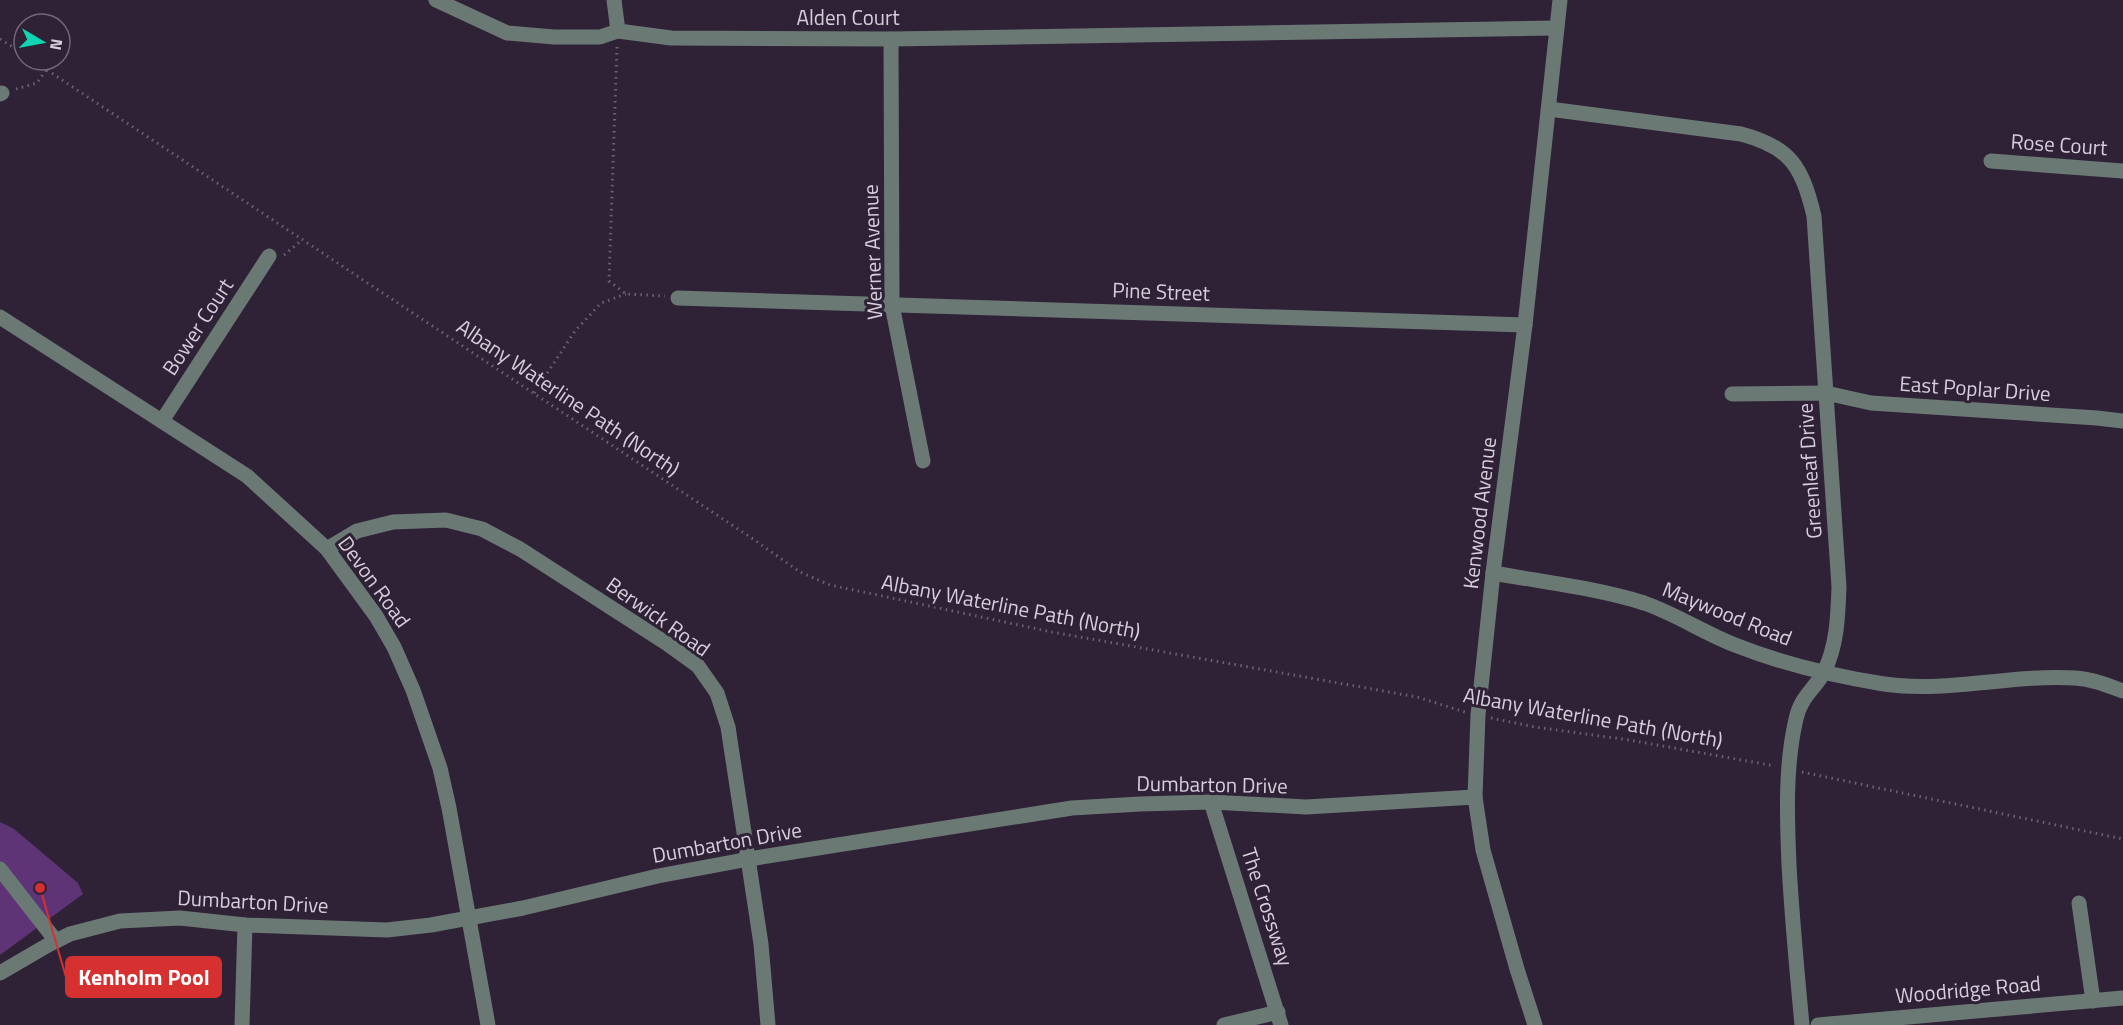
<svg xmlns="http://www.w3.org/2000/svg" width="2123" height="1025" font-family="'Titillium Web',sans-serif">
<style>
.green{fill:#5f3476}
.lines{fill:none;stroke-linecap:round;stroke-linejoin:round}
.path{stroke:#6d6274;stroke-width:3;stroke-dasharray:1.5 4.5;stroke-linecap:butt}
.minor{stroke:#6b7975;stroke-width:15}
.labels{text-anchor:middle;stroke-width:6;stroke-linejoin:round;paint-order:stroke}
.street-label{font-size:21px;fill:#d6cedb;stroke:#2f2236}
.leader{fill:none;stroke:#d63031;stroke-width:2}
.callout-dot{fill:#d63031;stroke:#2f2236;stroke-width:2}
.callout{fill:#d63031;stroke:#d63031;stroke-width:2}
.callout-label{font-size:22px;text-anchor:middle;font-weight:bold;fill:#fff}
</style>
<rect width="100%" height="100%" fill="#2f2236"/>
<!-- green -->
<polygon class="green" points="0,822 14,829 78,883 83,894 0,955"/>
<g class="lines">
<!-- path -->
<g class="path">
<polyline points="0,39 24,54"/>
<polyline points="617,47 609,281 626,294 665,296"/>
<polyline points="32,60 753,539 800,572 830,585 1052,632 1417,697 1465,712"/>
<polyline points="16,89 37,83 46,70"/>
<polyline points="284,255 302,240"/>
<polyline points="534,393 575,331 601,303 626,294"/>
<polyline points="1491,718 1535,727 1629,740 1775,766"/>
<polyline points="1802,772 2123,839"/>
</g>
<!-- minor -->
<g class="minor">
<polyline points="436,0 507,33 554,37 600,37 618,31 671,38 891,39 1556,28"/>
<polyline points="614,0 618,31"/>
<polyline points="891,39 892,305 923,461"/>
<polyline points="0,94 2,93"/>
<path d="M1549,109l192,25c50,13 61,33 73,82l25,371c-1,29 -2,59 -15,85 -10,18 -23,24 -28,47 -11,47 -9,98 -7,146 3,54 8,107 13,160"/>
<polyline points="1991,161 2123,171"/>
<polyline points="678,298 1525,325"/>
<polyline points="0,317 247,476 327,549 376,616 394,647 413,690 440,768 449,808 488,1025"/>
<polyline points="1732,394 1826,393 1871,403 2097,418 2123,421"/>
<polyline points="162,421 269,256"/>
<polyline points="327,549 357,531 393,522 446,520 482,529 520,549 666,643 698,666 717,693 728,727 761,944 768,1025"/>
<path d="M1493,573c50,9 103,15 151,30 32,11 60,30 91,42 48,19 99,31 149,39 64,9 128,-10 191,-6 17,1 32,7 48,13"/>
<polyline points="1211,802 1281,1025"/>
<polyline points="0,869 56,941"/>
<polyline points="2079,903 2093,1001"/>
<polyline points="0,973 48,945 70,934 120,921 180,918 245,925 387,930 431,925 523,908 658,876 749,859 1072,808 1140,804 1211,802 1306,807 1475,797"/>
<polyline points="242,1025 245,925"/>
<polyline points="1224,1025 1278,1012"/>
<polyline points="1535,1025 1517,969 1483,850 1475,797 1478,715 1493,573 1525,325 1560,0"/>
<polyline points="1818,1025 2123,998"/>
</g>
</g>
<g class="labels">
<!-- street labels -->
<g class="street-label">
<text x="848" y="25">Alden Court</text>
<text transform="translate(2059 145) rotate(4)" y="7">Rose Court</text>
<text transform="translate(873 252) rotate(-92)" y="7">Werner Avenue</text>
<text transform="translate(1161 292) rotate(2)" y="7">Pine Street</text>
<text transform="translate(198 327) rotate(-57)" y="7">Bower Court</text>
<text transform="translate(1975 389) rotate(4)" y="7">East Poplar Drive</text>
<text transform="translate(568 398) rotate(34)" y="7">Albany Waterline Path (North)</text>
<text transform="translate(1810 471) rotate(-94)" y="7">Greenleaf Drive</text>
<text transform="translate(1480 513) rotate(-83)" y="7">Kenwood Avenue</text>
<text transform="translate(374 582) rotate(54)" y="7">Devon Road</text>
<text transform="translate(1011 607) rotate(11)" y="7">Albany Waterline Path (North)</text>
<text transform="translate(1727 614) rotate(22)" y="7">Maywood Road</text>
<text transform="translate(658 617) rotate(35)" y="7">Berwick Road</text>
<text transform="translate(1593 718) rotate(10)" y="7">Albany Waterline Path (North)</text>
<text transform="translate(1212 785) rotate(1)" y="7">Dumbarton Drive</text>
<text transform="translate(727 843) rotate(-10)" y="7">Dumbarton Drive</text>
<text transform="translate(253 902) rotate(3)" y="7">Dumbarton Drive</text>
<text transform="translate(1267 907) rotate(72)" y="7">The Crossway</text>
<text transform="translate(1968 990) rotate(-5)" y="7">Woodridge Road</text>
</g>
</g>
<!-- callouts -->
<path class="leader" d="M40 888L66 977"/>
<circle class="callout-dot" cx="40" cy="888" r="6"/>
<rect class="callout" x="66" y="957" width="155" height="40" rx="6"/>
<g class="callout-label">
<text x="144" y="985">Kenholm Pool</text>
</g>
<!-- north arrow -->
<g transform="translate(42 42) rotate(100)"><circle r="28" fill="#2f2236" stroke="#726778" stroke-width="1.5"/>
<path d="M0-4.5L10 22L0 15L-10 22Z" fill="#10d5b4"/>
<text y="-9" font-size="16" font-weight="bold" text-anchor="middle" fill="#d6cedb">N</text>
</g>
</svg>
